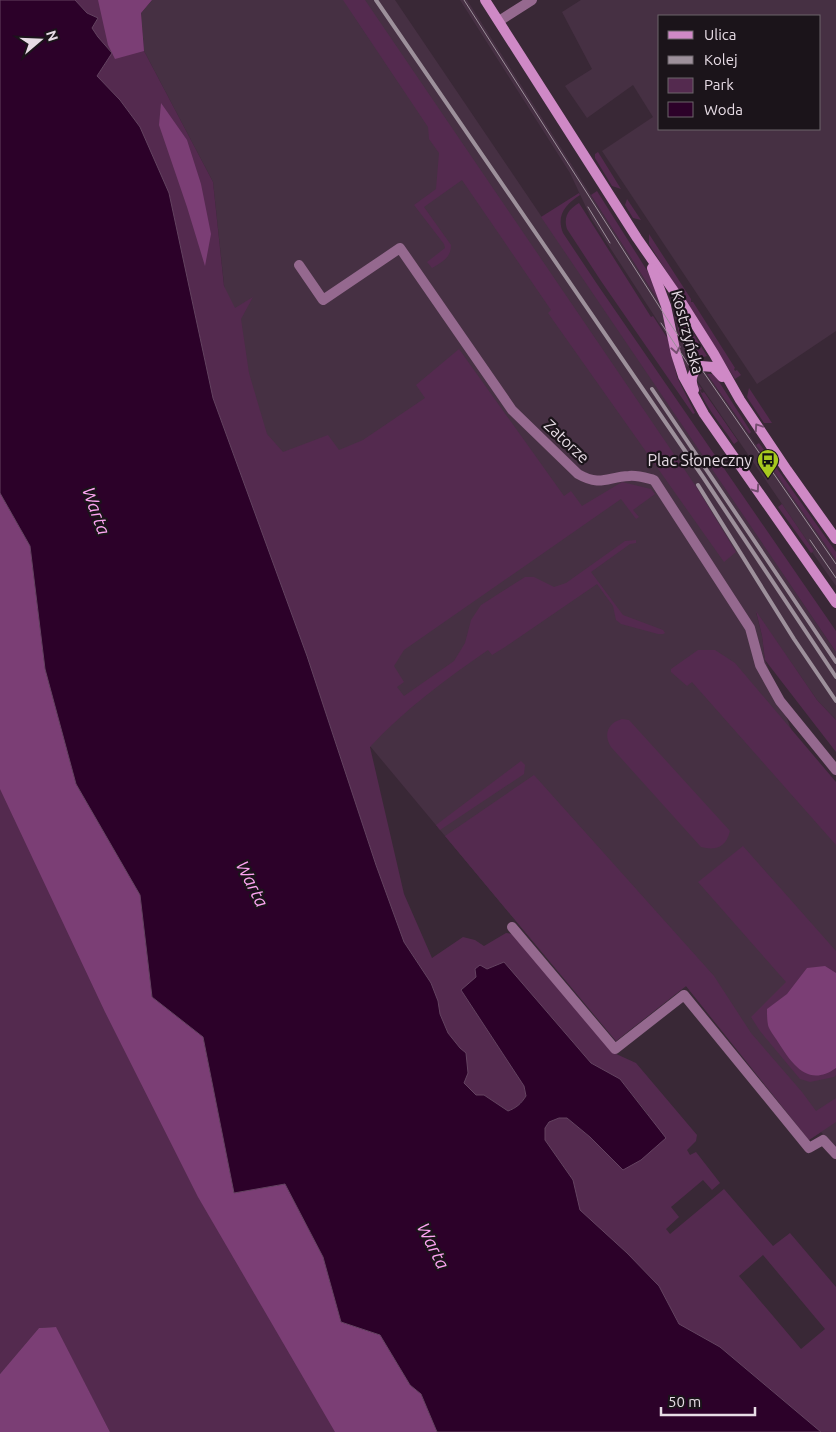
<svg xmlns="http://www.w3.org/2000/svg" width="836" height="1432" font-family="Ubuntu,sans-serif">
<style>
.built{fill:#463043;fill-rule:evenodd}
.green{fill:#542a4f;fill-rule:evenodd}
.forest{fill:#7b3e75}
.water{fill:#2c0129;stroke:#644361}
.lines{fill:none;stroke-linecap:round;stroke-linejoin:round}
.street{stroke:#95698f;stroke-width:10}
.secondary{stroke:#cf89c6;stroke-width:10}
.tram{stroke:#9d909b;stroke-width:1}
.rail{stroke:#9d909b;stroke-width:4}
.oneway{stroke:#754e70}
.labels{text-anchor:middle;stroke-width:4.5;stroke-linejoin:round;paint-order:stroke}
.street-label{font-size:16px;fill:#e7dce5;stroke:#1b141a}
.poi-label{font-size:16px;fill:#e7dce5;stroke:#1b141a;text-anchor:end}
.water-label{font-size:18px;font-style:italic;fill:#fda5f2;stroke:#1b141a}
</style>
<rect width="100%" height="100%" fill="#392836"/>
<!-- built -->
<g class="built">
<polygon points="152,0 395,0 836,652 836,720 817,700 756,612 762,636 765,660 792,732 836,784 836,1147 821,1132 809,1140 686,986 616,1041 370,746 233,369 213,182 144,51 141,13"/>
<polygon points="460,0 467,0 683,340 836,560 836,586 812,552 814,551 782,504 688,367 685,366 683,360 592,220 570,173"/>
<path d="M581,0h255v331l-79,53 -155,-233 51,-34 -20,-32 -46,33 -22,-32 27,-17 -30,-57zM660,16h160v113h-160z"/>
</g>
<!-- green -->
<g class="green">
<path d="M75,0h77l-11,13 3,38 69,131 11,104 11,22 18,-11 -12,22 8,54 18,61 16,18 45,-17 11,15 24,-10 62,-42 -9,-13 43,-36 105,147 7,-5 11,15 40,-24 29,7 4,5 -22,16 6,7 -3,2 -15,-20 -217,151 -10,16 10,16 -7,5 7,9 50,-35 11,-18 6,-23 10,-15 44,-28h9l20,10 12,-4 59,-42 11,-1v3l-6,1 -39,28 32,43 40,15 2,3 -2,1h-5l-37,-10 -5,-4 -3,-14 -16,-22 -92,63 -13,8 -4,-5c-42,29 -83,59 -118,97l34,147 28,64 31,-21 12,3 9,6 22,-13 7,1 101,119 22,10 61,72 -1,6 -9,9 3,5 6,-3 24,31 -8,7 -9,-10 -32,27 8,10 -13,12 4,5 54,-45 49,57 17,-13 46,54v145h-15l-101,-85 -41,-23 -20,-38 -32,-33 -48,-43 -6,-30 -28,-40v-12l4,-6 10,-4h8l23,19 33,33 25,-56 -28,-35 -29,-16 -87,-101 -17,7 -26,21 63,96 2,10c-5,8 -10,12 -18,15l-24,-16h-8l-12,-12 -4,-35 -12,-15 -8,-19 -2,-13 -7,-18 -27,-41 -28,-77 -69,-209 -94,-258 -44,-205 -29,-66 -20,-27 -23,-24 15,-23 -14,-16 -6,-9 6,-10 -11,-5zM763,1255l62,74 -24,20 -62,-73z"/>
<path d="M343,0h22l332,488 39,64 -12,10 -176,-249 3,-3 -89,-130 -38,27 27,38c0,13 -9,17 -19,23l-5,-6 18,-14 -1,-4 -30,-39 22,-16 3,-36 -10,-14 -1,-12z"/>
<polygon points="598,152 621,189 612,186 595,158 595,154"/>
<polygon points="597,191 648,272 661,305 591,195"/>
<path d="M579,193l1,2c-15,10 -24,20 -17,38l34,51 239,347v21l-295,-435z"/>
<polygon points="627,199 641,220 633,218 625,205"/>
<path d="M579,203l72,114 2,-1 15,23 9,38 18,36 -2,1 -92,-133 -34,-52c-4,-13 2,-20 12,-26z"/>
<polygon points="649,234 691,299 691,302 693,302 735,368 734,369 735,371 737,370 741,375 735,379 649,244"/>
<polygon points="672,301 673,301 707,356 697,359 679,334"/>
<polygon points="707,374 713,374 716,377 751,432 749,434"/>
<path d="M698,384l4,5 -2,1 2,3 2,-1 34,49 -4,3c-10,-16 -33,-42 -36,-60z"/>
<polygon points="749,388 772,423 764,423 747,397"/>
<polygon points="759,443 836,552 836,560 756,445"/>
<polygon points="0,493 437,1432 110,1432 55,1327 39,1328 0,1374"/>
<polygon points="782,504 814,551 811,553 778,507"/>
<polygon points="756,611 817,700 836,720 836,752 765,660 762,636"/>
<polygon points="698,650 715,650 735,663 836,782 836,845 692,682 687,686 671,672 671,669"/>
<path d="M622,719l7,1 101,111c-4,16 -14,20 -29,16l-90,-100c-8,-13 -3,-24 11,-28z"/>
<polygon points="521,761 525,765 524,774 440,830 436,825"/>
<polygon points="534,775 714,976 751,1033 802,1092 816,1111 836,1098 836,1122 809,1140 686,986 616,1041 445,836"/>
<polygon points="743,846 836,951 836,1075 834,1077 810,1082 800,1079 760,1031 751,1017 786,982 698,882"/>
</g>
<!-- forest -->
<g class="forest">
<polygon points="98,0 152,0 141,13 144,51 115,59 108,45"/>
<polygon points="161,103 187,140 201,184 211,234 205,266 187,207 159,125"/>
<polygon points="0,493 30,546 45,669 76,784 140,895 152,997 203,1037 234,1193 285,1184 323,1257 341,1322 380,1335 410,1385 421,1394 437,1432 335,1432 198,1197 105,1012 0,789"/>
<path d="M825,966l11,7v95c-28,20 -44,-4 -58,-26 -3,-5 -9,-12 -10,-17 -1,-5 -1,-11 -1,-16l20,-15 20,-26z"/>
<polygon points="56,1327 110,1432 0,1432 0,1374 39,1328"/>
</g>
<!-- water -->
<path class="water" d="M0,0h75l12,13 11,5 -6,10 6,9 14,16 -15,23 23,24 20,27 29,66 44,205 94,258 69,209 28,77 27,41 7,18 2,13 8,19 12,15 6,5 2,20 -4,10 12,12h8l24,16c8,-3 13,-7 18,-15l-2,-10 -63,-96 15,-13 -1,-8 5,-4 7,4 17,-7 87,101 29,16 46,59 -25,22 -18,10 -33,-33 -23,-19h-8l-10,4 -4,6v12l28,40 7,30 47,43 32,33 20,38 41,23 101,85h-384l-16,-38 -11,-9 -30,-50 -39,-13 -18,-65 -38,-73 -51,9 -31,-156 -51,-40 -12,-102 -64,-111 -31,-115 -15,-123 -30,-53z"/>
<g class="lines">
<!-- street -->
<g class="street">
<polyline points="499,21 532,0"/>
<path d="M299,265l24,35 77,-52 112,162 66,64c23,13 29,3 51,2 8,-1 17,2 25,4l96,148 10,37 20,36 56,69"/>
<polyline points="512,927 615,1049 684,995 809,1148 823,1140 836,1154"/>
</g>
<!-- secondary -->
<g class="secondary">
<polyline points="485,0 637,238 678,297 714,354 740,400 787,470 836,539"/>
<polyline points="652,268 666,306 676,354 683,376 704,414 836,603"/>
<path d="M694,390c-4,-10 -3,-18 7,-24l12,1 9,10"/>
</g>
<!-- tram -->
<g class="tram">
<polyline points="464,0 671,325 836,564"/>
<polyline points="588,207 610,243"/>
<polyline points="661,323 690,367"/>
<polyline points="810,540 836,578"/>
</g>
<!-- rail -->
<g class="rail">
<polyline points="376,0 703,477 836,677"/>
<polyline points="652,389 836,662"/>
<polyline points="698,485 794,639 836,701"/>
</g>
</g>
<!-- one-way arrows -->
<defs><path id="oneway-chevron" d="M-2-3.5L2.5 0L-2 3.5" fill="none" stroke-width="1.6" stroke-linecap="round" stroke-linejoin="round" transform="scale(1.25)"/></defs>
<g class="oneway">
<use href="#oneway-chevron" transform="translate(676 350) rotate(80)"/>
<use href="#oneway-chevron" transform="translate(758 427) rotate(-124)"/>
<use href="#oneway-chevron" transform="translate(756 489) rotate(55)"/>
</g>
<!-- icons -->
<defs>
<g id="bus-pin" transform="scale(1.125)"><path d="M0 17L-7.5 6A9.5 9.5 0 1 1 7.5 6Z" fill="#a7c81f" stroke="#1b141a"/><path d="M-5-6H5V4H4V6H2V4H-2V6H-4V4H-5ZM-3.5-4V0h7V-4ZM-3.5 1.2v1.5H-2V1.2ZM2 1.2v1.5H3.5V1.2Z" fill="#111"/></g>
</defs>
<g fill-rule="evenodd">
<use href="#bus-pin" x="768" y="460"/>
</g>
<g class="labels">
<!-- street labels -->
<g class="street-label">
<text transform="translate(688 332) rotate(75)" y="6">Kostrzyńska</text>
<text transform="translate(567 441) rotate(43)" y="6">Zatorze</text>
</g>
<!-- poi labels -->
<g class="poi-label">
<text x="752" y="466">Plac Słoneczny</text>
</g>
<!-- water labels -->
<g class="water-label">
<text transform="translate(96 511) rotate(70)" y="6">Warta</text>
<text transform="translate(252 884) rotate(63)" y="6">Warta</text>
<text transform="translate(433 1246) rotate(63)" y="6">Warta</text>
</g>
</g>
<!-- legend -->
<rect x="658" y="15" width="162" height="115" fill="#1b141a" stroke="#6d646b"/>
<rect x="668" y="31" width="25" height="8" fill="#cf89c6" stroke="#6d646b"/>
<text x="704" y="40" font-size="15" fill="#e7dce5">Ulica</text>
<rect x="668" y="56" width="25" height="8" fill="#9d909b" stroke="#6d646b"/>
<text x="704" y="65" font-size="15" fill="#e7dce5">Kolej</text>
<rect x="668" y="78" width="25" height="15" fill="#542a4f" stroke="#6d646b"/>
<text x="704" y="90" font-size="15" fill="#e7dce5">Park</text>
<rect x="668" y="102" width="25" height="15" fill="#2c0129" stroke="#6d646b"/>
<text x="704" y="115" font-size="15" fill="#e7dce5">Woda</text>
<!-- north arrow -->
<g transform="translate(40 40) rotate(71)" stroke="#1b141a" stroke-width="4" paint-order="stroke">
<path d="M0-4L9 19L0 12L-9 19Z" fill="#e7dce5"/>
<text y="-8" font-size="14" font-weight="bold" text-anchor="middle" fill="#e7dce5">N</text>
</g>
<!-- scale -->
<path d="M661 1407v8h94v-8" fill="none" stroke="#e7dce5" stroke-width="2.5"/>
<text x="668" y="1407" font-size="15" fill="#e7dce5" stroke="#1b141a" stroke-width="4" paint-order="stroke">50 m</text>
</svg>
